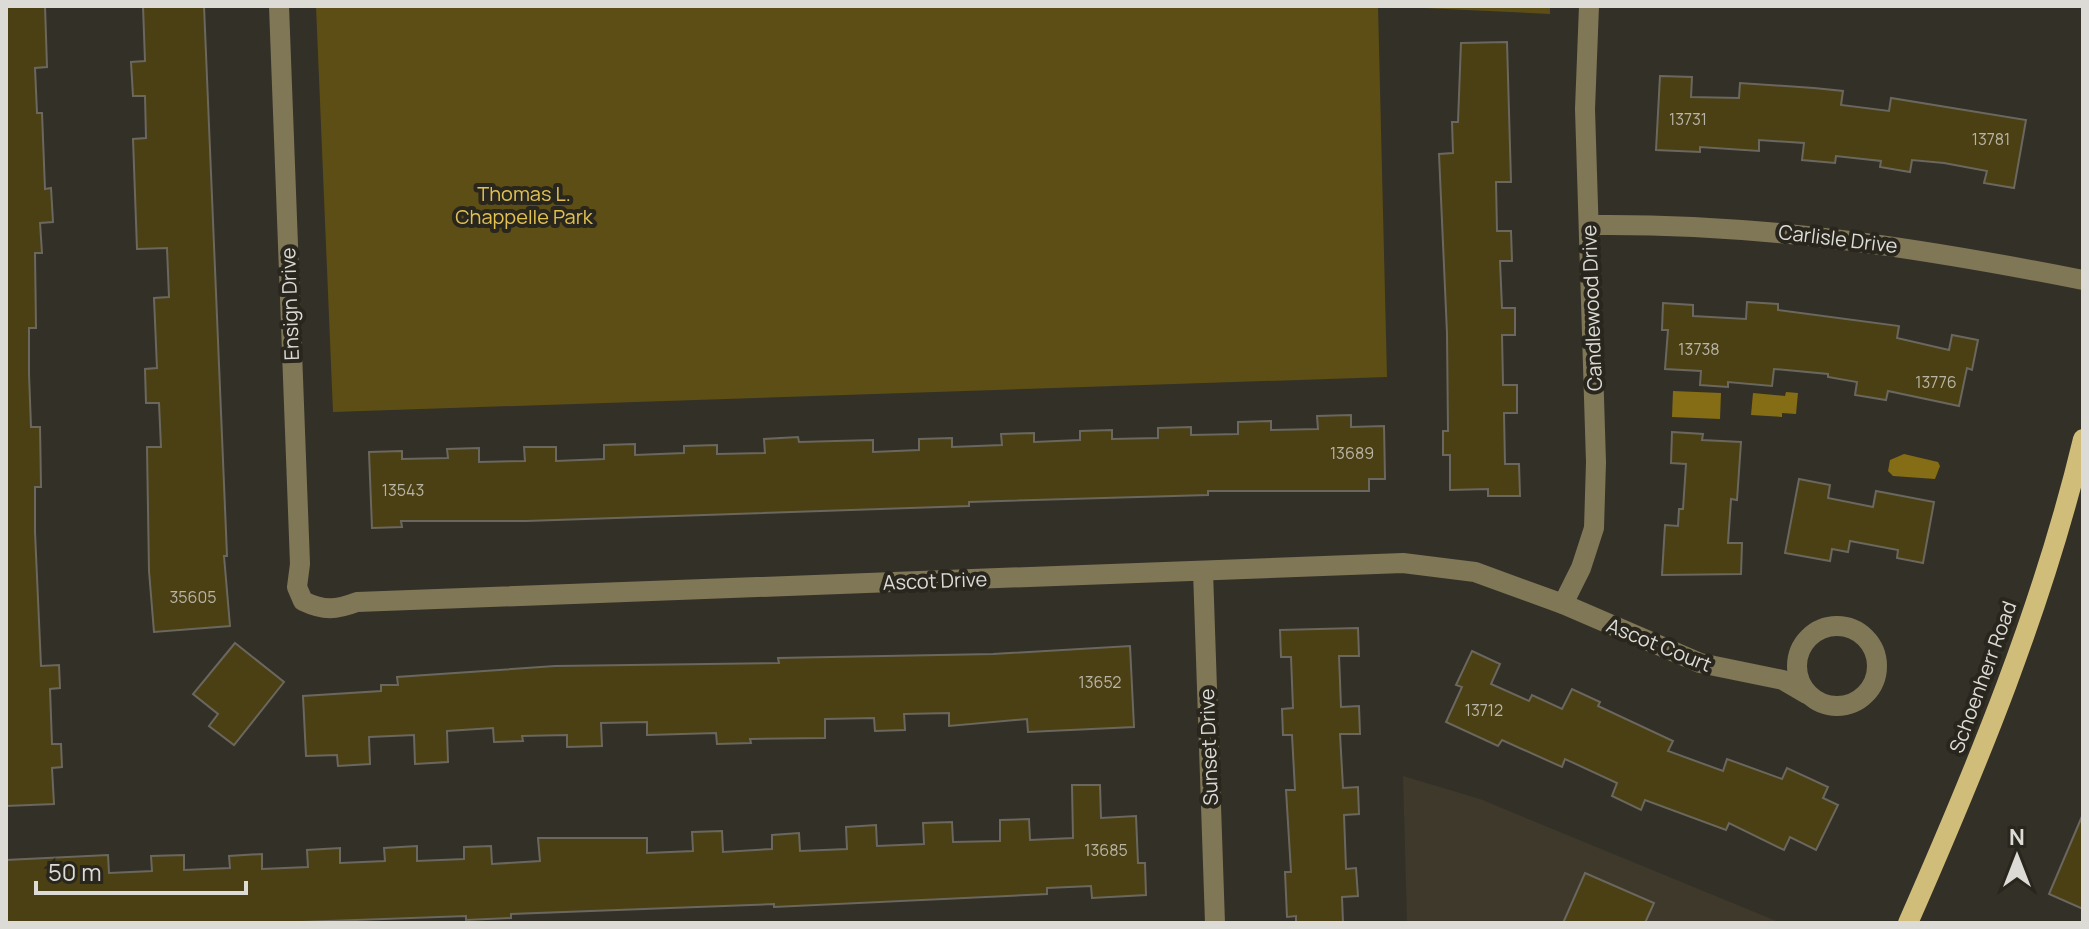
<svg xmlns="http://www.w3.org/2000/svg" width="2089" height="929" font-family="Manrope,sans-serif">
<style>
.built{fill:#3e392b}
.green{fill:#5d4e16}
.water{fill:#846d15}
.building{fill:#4b3f14;stroke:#6a675e;stroke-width:2}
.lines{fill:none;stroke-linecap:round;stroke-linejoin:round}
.minor{stroke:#807757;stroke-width:20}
.major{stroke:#d1bd7a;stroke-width:20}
.labels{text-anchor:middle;stroke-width:8;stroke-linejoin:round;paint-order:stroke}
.number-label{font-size:16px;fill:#b8b4a6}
.park-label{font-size:20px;fill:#e2c252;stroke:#29261e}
.street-label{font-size:20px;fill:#dddbd6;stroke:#29261e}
</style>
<rect width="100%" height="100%" fill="#333027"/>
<!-- built -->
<polygon class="built" points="1403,776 1480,799 1781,923 1407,923"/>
<!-- green -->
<g class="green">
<polygon points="316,6 1378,6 1387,377 333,412"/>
<polygon points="1381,6 1550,6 1550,14"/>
</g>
<!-- water -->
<g class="water">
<polygon points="1673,391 1721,393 1720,419 1672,417"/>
<polygon points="1786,392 1798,393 1796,414 1782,413 1782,417 1751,415 1753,393 1785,396"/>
<polygon points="1904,454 1938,462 1940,466 1935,479 1893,476 1888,471 1890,460"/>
</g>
<!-- building -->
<g class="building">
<polygon points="6,6 45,6 47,67 35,68 37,113 42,113 45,189 51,188 53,222 40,223 42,253 35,253 36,328 29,328 29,374 31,427 40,427 41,487 35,487 35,532 41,666 59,665 60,688 50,689 52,744 61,744 62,767 52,768 54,804 6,806"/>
<polygon points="143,6 204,6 227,556 224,556 230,626 154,632 149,571 147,447 161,447 159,403 146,403 145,369 157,368 154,298 169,297 167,248 137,249 133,139 146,138 145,96 133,96 131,62 145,61"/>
<polygon points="1507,42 1511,182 1496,182 1497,231 1511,231 1512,261 1500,261 1502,308 1515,308 1515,335 1502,335 1503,385 1517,385 1517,413 1504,413 1505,464 1519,464 1520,496 1488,496 1488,489 1450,490 1450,455 1443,455 1443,431 1448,431 1447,333 1439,154 1453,153 1452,122 1458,122 1461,43"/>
<polygon points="1660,76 1692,77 1691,97 1739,98 1740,83 1814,88 1843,91 1841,105 1889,111 1891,98 2026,120 2014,188 1984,183 1987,171 1944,163 1912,160 1910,172 1880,167 1881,161 1836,156 1835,163 1802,160 1804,143 1759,140 1759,151 1700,147 1700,152 1656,150"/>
<polygon points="1747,302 1778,304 1778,310 1899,326 1897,338 1949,350 1952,335 1978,340 1972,370 1967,368 1959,406 1888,391 1886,400 1855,395 1857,382 1828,377 1828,374 1774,369 1772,386 1728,382 1728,387 1700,385 1701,371 1665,369 1668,330 1662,330 1663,303 1693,305 1693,316 1746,319"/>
<polygon points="1351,415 1351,427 1384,426 1385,479 1369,479 1369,491 1208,491 1208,495 969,502 969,506 526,521 401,521 402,527 372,528 369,452 402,451 402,459 448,458 447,449 479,448 479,462 525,461 524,447 556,447 556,461 604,459 604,445 635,444 635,455 684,453 684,446 717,445 717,454 765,453 764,439 798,437 799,442 873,440 873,452 919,450 919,439 952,438 952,447 1002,445 1001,434 1034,433 1034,442 1080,440 1080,431 1112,430 1112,439 1158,438 1158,428 1191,427 1191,435 1238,434 1238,422 1271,421 1271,430 1318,429 1317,416"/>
<polygon points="1672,432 1703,434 1702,440 1741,442 1737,500 1731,499 1728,543 1742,543 1741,574 1662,575 1665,525 1678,526 1679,509 1683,509 1686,464 1671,463"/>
<polygon points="1799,479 1830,485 1828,498 1873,507 1876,491 1934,502 1923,563 1897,558 1898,550 1850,541 1848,552 1832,549 1830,561 1785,553"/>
<polygon points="1358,628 1359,656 1339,656 1341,707 1359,706 1360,734 1340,734 1343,788 1358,787 1359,814 1344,815 1346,869 1356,868 1358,896 1342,897 1343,923 1296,923 1296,916 1287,917 1285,872 1291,872 1286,790 1295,790 1292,735 1283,735 1282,709 1293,708 1291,657 1281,657 1280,630"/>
<polygon points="235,643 284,682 234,745 209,726 218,714 193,694"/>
<polygon points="1130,646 1134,727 1028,732 1027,719 949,726 949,713 904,714 905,730 875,731 874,718 825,719 825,738 750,739 751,743 717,744 716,733 647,735 647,722 601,723 602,746 567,747 567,735 522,736 523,741 494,742 493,728 447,731 448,762 415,764 414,735 369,737 370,764 338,766 337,755 306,756 303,696 381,691 381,685 398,685 397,677 555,666 779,663 778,658 993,654"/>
<polygon points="1472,651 1500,664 1491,684 1529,701 1532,695 1562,709 1572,689 1600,702 1598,706 1673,741 1668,751 1723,771 1727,759 1782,779 1787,768 1828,787 1823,798 1838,805 1816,850 1790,837 1784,850 1729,823 1726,830 1645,800 1641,810 1612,796 1617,783 1565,759 1562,767 1502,740 1498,746 1446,722 1462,687 1456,685"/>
<polygon points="1072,785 1100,785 1101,818 1136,816 1138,863 1145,863 1146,895 1092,898 1091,886 1047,888 1047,894 774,907 774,904 511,914 511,918 466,920 466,916 273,923 6,923 6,860 108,855 109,873 152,871 151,856 184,855 184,870 230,868 229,856 262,854 262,869 308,867 307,850 340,848 340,863 385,861 384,848 417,846 417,861 464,859 464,847 491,846 492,864 540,861 538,838 647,838 647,853 693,851 692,832 722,831 723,852 772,849 772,835 799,833 800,851 847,849 846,827 876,825 877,846 924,844 923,823 952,822 953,842 1000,841 1000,820 1029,819 1030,840 1073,838"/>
<polygon points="2083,814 2083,909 2049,894"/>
<polygon points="1585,873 1654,903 1645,923 1563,923"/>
</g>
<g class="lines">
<!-- minor -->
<g class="minor">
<path d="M279,6l21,558 -3,23 6,14c21,10 33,9 54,1l1046,-39 72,9 88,32 137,59 83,17 24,14"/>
<path d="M1590,225c170,-2 326,22 493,55"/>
<polyline points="1203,571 1215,923"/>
<polyline points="1563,604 1581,568 1594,528 1596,462 1585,109 1589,6"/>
<circle cx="1837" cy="666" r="40"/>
</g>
<!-- major -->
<path class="major" d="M1908,923c69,-157 135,-316 175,-484"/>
</g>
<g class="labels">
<!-- number labels -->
<g class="number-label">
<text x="1688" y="125">13731</text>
<text x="1991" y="145">13781</text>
<text x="1699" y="355">13738</text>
<text x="1936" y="388">13776</text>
<text x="1352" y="459">13689</text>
<text x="403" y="496">13543</text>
<text x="193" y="603">35605</text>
<text x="1100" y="688">13652</text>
<text x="1484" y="716">13712</text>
<text x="1106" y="856">13685</text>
</g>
<!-- park labels -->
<g class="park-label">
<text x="524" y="201">Thomas L.<tspan x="524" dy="23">Chappelle Park</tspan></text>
</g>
<!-- street labels -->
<g class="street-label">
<text transform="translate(1838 239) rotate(7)" y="7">Carlisle Drive</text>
<text transform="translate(290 304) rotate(-92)" y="7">Ensign Drive</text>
<text transform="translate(1592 308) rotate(-92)" y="7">Candlewood Drive</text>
<text transform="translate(935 581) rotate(-2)" y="7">Ascot Drive</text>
<text transform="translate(1659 645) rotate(22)" y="7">Ascot Court</text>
<text transform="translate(1983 677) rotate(-70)" y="7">Schoenherr Road</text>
<text transform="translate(1209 747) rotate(-92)" y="7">Sunset Drive</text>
</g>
</g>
<!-- border -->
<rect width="2089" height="929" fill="none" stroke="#dddbd6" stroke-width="16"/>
<!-- north arrow -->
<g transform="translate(2017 857)" stroke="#29261e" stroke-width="6" paint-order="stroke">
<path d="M0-6L14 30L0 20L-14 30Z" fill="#dddbd6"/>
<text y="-12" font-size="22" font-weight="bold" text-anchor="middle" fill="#dddbd6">N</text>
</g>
<!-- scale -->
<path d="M36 881v12h210v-12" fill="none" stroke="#dddbd6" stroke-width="4"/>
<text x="48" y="881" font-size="24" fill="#dddbd6" stroke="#29261e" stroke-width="6" paint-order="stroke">50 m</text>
</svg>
